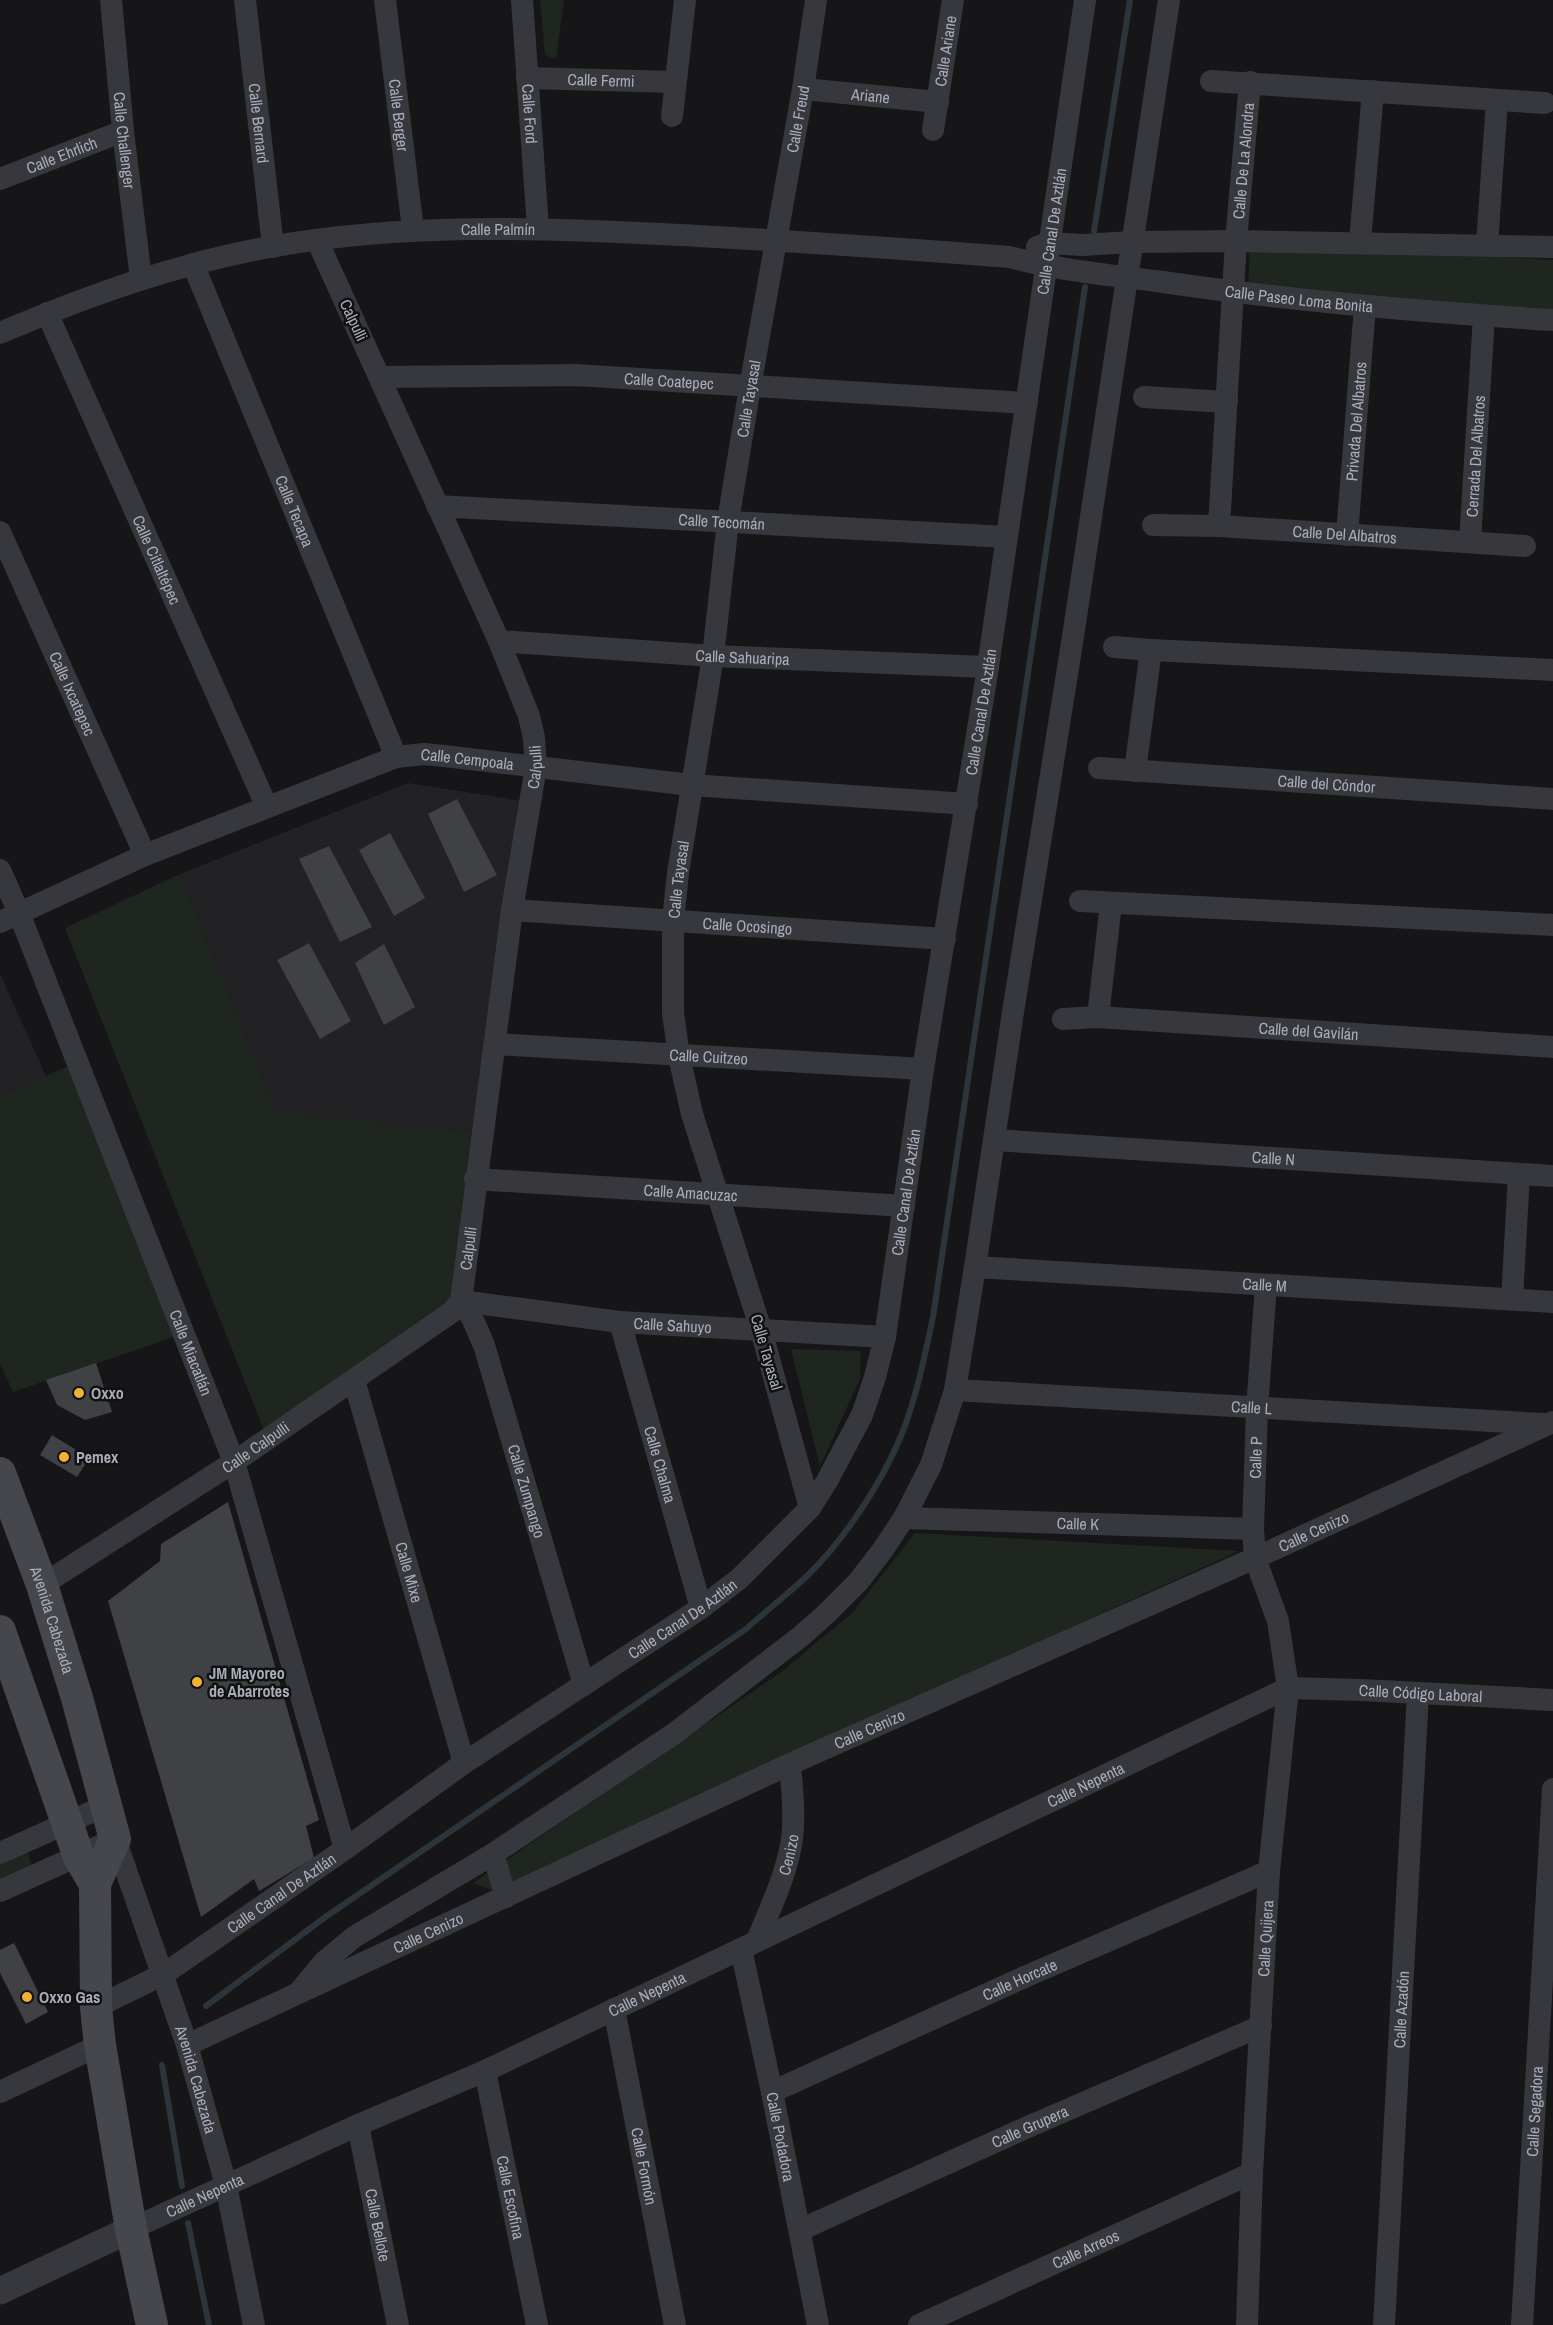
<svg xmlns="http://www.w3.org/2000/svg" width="1553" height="2325" font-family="'Archivo Narrow',sans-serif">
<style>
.built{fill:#222225}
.green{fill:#1e261f}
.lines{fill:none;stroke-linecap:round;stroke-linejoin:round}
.stream{stroke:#2c353c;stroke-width:6}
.building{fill:#404145}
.minor{stroke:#37383d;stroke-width:22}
.tertiary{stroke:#37383d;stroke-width:27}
.secondary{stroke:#45474d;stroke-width:32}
.poi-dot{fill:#f2b134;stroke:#111113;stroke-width:2}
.labels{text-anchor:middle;stroke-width:5;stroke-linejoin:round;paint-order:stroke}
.street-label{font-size:16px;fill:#a8adb8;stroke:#111113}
.poi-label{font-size:16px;font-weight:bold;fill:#a8adb8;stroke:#111113;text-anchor:start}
</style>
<rect width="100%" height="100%" fill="#161618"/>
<!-- built -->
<g class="built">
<polygon points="408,783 522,801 475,1133 276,1113 180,874"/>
<polygon points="0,974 46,1076 0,1096"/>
</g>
<!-- green -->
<g class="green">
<polygon points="540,0 564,0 556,59 545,55"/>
<polygon points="1250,243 1553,260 1553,311 1248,289"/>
<polygon points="180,874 276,1112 475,1133 453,1301 264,1430 65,928"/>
<polygon points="69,1066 174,1337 13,1392 0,1363 0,1096"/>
<polygon points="791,1349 861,1351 860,1379 820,1466"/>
<polygon points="915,1533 1239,1551 492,1890 473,1883 780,1673 852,1613"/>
<polygon points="27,1849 32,1868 0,1882 0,1861"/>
</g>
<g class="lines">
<!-- stream -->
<g class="stream">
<polyline points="1094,231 1130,0"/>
<path d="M206,2006l118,-88 422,-289c20,-18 42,-35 62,-54 40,-39 84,-107 101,-161 11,-32 17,-64 24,-97l152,-1030"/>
<polyline points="162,2065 182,2186"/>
<polyline points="188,2223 209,2325"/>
</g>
</g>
<!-- building -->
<g class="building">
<polygon points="457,799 497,875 464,892 428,814"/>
<polygon points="390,833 425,898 394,916 359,850"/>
<polygon points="329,846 372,927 340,942 299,859"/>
<polygon points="309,943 351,1021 320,1039 277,960"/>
<polygon points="384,944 415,1007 384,1025 355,963"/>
<polygon points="96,1363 112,1412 85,1420 57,1405 46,1380"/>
<polygon points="52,1435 89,1458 77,1477 40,1455"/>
<polygon points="228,1502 319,1820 306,1826 314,1858 259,1891 254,1879 201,1917 108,1601 160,1561 161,1544"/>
<polygon points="14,1943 48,2012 26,2024 0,1973 0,1950"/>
</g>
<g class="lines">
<!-- minor -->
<g class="minor">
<path id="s1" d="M111,0l12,131 18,148"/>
<path id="s2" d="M245,0l28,247"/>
<path id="s3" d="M385,0l28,230"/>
<path id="s4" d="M522,0l16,228"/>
<path id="s5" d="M527,78l148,4"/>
<polyline points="1211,81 1545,103"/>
<path id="s6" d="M803,89l135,13"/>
<polyline points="672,116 685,0"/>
<path id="s7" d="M933,130l20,-130"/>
<path id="s8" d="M0,179l123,-48"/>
<polyline points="1360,241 1373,91"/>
<polyline points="1487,245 1497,100"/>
<polyline points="1037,247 1049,243 1082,245 1132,242 1236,241 1553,247"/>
<path id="s9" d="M193,264l203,493"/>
<path id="s10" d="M47,313l220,494"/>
<path id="s11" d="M0,333c89,-38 179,-70 275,-87 128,-22 256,-19 385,-12 117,6 234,14 350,23 50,14 102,18 153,25 129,19 260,30 390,38"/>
<path id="s12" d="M381,377l195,-2 451,28"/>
<polyline points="1144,397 1227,402"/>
<path id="s13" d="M437,506l570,31"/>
<path id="s14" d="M1153,525l66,1 306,20"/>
<path id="s15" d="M1219,526l17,-285 14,-159"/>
<path id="s16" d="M0,532l145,323"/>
<path id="s17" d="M1347,535l18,-229"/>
<path id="s18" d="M1470,542l14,-226"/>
<path id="s19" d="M499,641l214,15 275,11"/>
<polyline points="1114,647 1151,650 1553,670"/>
<path id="s20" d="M1099,768l454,31"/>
<polyline points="1135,771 1151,650"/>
<path id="s21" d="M0,870l19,43 215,549 111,387"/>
<polyline points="1080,901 1553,925"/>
<path id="s22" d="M512,910l433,29"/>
<path id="s23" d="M0,922l145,-67 251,-98 28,-3 20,2 247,29 276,19"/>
<polyline points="1098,1017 1111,903"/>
<path id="s24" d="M1063,1019l35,-2 455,30"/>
<path id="s25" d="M495,1044l428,25"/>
<path id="s26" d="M994,1140l559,36"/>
<path id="s27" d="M475,1179l429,27"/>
<path id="s28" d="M975,1267l578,35"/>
<polyline points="1512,1299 1519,1174"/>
<path id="s29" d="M461,1301l159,21 265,15"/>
<path id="s30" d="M461,1301l11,17 12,27 100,340"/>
<path id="s31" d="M620,1322l81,286"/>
<path id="s32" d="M354,1380l110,383"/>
<path id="s33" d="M955,1390l588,34"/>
<path id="s34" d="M810,1508l-49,-178 -69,-216 -13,-58 -6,-43v-93l5,-47 35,-217 15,-135 22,-134 53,-298 13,-89"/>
<path id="s35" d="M904,1518l349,11"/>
<path id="s36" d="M42,1585l192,-123 218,-150 9,-11 51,-391 24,-143 -2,-29 -5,-22 -30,-75 -182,-401"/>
<polyline points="0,1853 107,1805"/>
<polyline points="493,1854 506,1897"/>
<path id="s37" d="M0,1891l115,-52 72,206 39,140 28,140"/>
<path id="s38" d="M757,1941c13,-33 30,-67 35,-102 3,-25 0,-50 -2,-75"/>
<path id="s39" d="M741,1949l31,143 46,233"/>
<polyline points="299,1992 324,1962 354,1937 493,1854 675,1733 800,1637 825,1615 858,1582 882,1551 904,1518 931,1465 955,1390 975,1267 1013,1012 1072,643 1169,0"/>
<path id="s40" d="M96,2007l68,-33 181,-125 119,-86 237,-155 38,-29 71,-71 17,-27 35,-66 13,-38 10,-40 38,-268 65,-402 97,-667"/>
<path id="s41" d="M614,2009l61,316"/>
<path id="s42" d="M187,2045l603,-281 465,-206 298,-136"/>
<path id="s43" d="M485,2071l52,254"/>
<polyline points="0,2092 100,2045"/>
<path id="s44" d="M772,2092l248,-113 249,-108"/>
<path id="s45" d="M358,2125l40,200"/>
<path id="s46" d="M131,2229l227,-104 127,-54 803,-383 73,2 192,10"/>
<path id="s47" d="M800,2230l230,-104 231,-100"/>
<path id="s48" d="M919,2325l333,-152"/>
<path id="s49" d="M1247,2325l5,-152 17,-302 19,-183 -10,-67 -23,-63 -2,-29 4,-120 9,-124"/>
<path id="s50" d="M1384,2325l34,-632"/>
<path id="s51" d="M1522,2325l31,-536"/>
</g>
<!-- tertiary -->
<polyline class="tertiary" points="0,2291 131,2229"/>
<!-- secondary -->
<g class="secondary">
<path id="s52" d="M0,1473l42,112 35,113 38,141 -20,45 1,123 4,38 31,184 21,96"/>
<polyline points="0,1631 79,1857 95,1884"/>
</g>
</g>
<!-- markers -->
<g class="poi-dot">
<circle cx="79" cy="1393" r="6"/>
<circle cx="64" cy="1457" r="6"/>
<circle cx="197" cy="1682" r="6"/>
<circle cx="27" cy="1997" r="6"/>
</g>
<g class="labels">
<!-- street labels -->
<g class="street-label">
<text dy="6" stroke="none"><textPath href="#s7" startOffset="80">Calle Ariane</textPath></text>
<text dy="6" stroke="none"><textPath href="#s5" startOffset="74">Calle Fermi</textPath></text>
<text dy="6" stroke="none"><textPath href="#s6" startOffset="68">Ariane</textPath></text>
<text dy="6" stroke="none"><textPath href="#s4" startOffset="114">Calle Ford</textPath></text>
<text dy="6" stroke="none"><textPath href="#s3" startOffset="116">Calle Berger</textPath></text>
<text dy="6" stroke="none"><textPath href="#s34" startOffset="1418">Calle Freud</textPath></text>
<text dy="6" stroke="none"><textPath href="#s2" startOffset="124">Calle Bernard</textPath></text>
<text dy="6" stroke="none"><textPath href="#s1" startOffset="141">Calle Challenger</textPath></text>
<text dy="6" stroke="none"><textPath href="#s8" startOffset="66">Calle Ehrlich</textPath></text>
<text dy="6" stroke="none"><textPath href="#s15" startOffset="366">Calle De La Alondra</textPath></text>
<text dy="6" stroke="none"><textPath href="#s11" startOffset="513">Calle Palmín</textPath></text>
<text dy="6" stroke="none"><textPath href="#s40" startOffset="2180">Calle Canal De Aztlán</textPath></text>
<text dy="6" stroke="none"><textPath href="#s11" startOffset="1318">Calle Paseo Loma Bonita</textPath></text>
<text transform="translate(354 320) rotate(65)" y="6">Calpulli</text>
<text dy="6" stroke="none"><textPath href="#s12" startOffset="288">Calle Coatepec</textPath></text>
<text dy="6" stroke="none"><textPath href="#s34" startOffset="1134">Calle Tayasal</textPath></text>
<text dy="6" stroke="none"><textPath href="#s17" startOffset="114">Privada Del Albatros</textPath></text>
<text dy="6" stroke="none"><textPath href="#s18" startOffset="86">Cerrada Del Albatros</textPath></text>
<text dy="6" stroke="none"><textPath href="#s9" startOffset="267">Calle Tecapa</textPath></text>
<text dy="6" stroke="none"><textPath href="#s13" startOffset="285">Calle Tecomán</textPath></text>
<text dy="6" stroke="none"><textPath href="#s14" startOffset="192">Calle Del Albatros</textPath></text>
<text dy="6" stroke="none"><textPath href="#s10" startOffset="270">Calle Citlaltépec</textPath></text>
<text dy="6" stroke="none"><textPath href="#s19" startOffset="244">Calle Sahuaripa</textPath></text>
<text dy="6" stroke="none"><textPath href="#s16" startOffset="177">Calle Ixcatepec</textPath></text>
<text dy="6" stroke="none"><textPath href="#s40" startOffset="1694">Calle Canal De Aztlán</textPath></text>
<text dy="6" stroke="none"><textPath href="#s23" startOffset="501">Calle Cempoala</textPath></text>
<text dy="6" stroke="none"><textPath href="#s36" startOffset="1046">Calpulli</textPath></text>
<text dy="6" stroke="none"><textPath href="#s20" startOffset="228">Calle del Cóndor</textPath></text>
<text dy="6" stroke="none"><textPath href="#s34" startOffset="648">Calle Tayasal</textPath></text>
<text dy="6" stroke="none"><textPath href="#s22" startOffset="236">Calle Ocosingo</textPath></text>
<text dy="6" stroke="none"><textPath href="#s24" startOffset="246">Calle del Gavilán</textPath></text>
<text dy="6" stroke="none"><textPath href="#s25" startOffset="214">Calle Cuitzeo</textPath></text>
<text dy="6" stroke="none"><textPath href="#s26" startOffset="280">Calle N</textPath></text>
<text dy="6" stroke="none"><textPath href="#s27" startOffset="216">Calle Amacuzac</textPath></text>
<text dy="6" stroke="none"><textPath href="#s40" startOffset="1208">Calle Canal De Aztlán</textPath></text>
<text dy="6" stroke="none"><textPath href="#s36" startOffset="560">Calpulli</textPath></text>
<text dy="6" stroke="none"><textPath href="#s28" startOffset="290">Calle M</textPath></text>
<text dy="6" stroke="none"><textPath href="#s29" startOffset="213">Calle Sahuyo</textPath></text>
<text transform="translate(767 1352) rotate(74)" y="6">Calle Tayasal</text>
<text dy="6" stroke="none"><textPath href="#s21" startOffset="519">Calle Miacatlán</textPath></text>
<text dy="6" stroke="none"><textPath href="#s33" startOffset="297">Calle L</textPath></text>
<text dy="6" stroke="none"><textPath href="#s36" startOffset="254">Calle Calpulli</textPath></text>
<text dy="6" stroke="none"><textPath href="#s49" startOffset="874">Calle P</textPath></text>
<text dy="6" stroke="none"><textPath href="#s31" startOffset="148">Calle Chalma</textPath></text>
<text dy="6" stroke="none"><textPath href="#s30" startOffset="202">Calle Zumpango</textPath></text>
<text dy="6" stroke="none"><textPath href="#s35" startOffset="174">Calle K</textPath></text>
<text dy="6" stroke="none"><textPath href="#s42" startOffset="1238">Calle Cenizo</textPath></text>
<text dy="6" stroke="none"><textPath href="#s32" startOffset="200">Calle Mixe</textPath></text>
<text dy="6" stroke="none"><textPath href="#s40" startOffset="704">Calle Canal De Aztlán</textPath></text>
<text dy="6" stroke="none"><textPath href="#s52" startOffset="156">Avenida Cabezada</textPath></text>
<text dy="6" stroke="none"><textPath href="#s46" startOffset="1410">Calle Código Laboral</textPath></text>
<text dy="6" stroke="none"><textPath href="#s42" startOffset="752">Calle Cenizo</textPath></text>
<text dy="6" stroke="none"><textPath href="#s46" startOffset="1053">Calle Nepenta</textPath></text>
<text dy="6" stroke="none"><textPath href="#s38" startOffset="92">Cenizo</textPath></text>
<text dy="6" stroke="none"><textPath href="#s40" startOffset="218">Calle Canal De Aztlán</textPath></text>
<text dy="6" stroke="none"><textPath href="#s42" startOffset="266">Calle Cenizo</textPath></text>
<text dy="6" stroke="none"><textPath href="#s49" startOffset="387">Calle Quijera</textPath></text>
<text dy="6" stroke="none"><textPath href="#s44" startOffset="272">Calle Horcate</textPath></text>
<text dy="6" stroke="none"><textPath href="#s46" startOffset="567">Calle Nepenta</textPath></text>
<text dy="6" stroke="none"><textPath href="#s50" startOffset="316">Calle Azadón</textPath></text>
<text dy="6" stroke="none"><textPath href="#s37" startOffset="380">Avenida Cabezada</textPath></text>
<text dy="6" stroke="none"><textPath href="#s51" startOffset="214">Calle Segadora</textPath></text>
<text dy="6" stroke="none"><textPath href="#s47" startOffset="252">Calle Grupera</textPath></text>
<text dy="6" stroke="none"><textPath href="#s39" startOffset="192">Calle Podadora</textPath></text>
<text dy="6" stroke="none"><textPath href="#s41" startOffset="160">Calle Formón</textPath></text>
<text dy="6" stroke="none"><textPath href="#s46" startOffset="81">Calle Nepenta</textPath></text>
<text dy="6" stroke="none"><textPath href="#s43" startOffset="129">Calle Escofina</textPath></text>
<text dy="6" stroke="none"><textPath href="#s45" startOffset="102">Calle Bellote</textPath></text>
<text dy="6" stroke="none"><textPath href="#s48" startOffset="183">Calle Arreos</textPath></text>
</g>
<!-- poi labels -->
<g class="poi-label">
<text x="91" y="1399">Oxxo</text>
<text x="76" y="1463">Pemex</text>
<text x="209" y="1679">JM Mayoreo<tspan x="209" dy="18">de Abarrotes</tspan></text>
<text x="39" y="2003">Oxxo Gas</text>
</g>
</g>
</svg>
